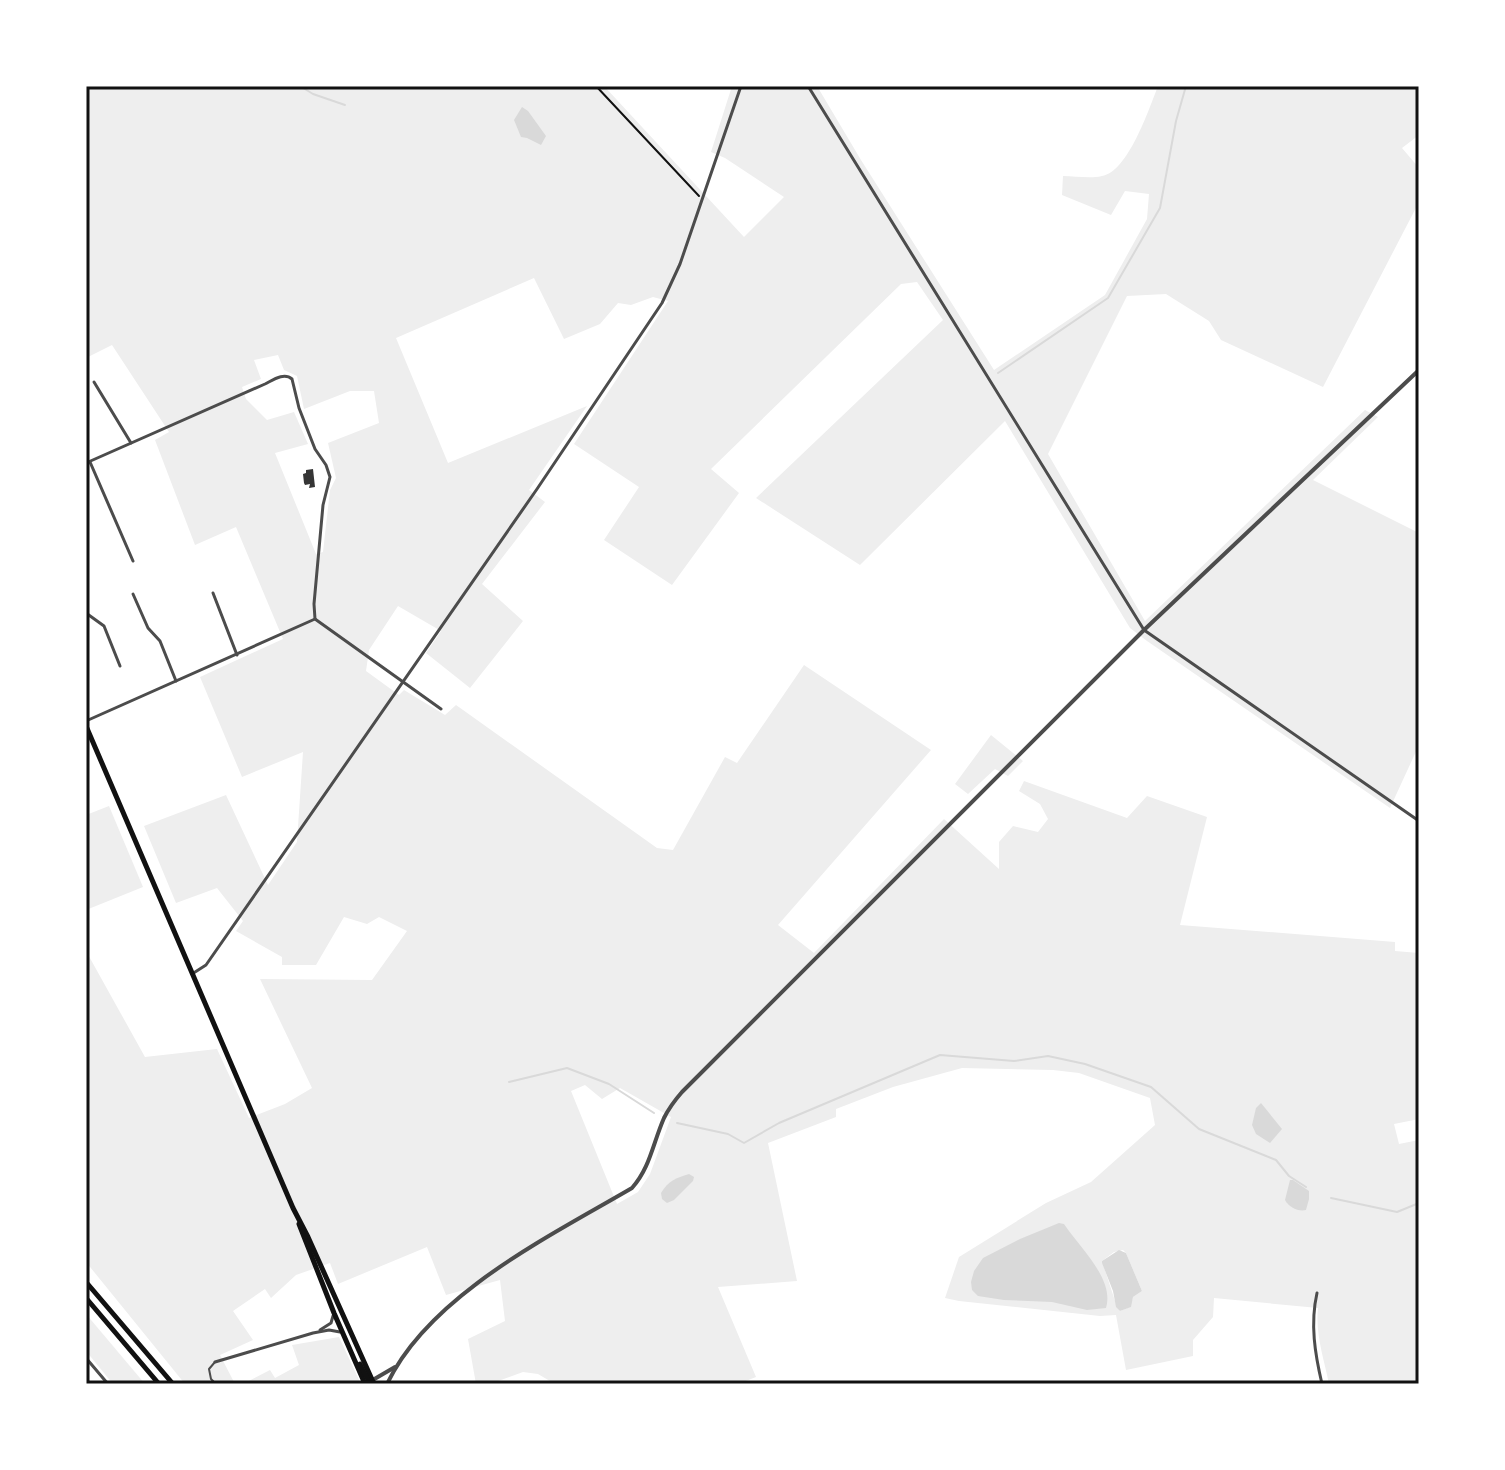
<svg xmlns="http://www.w3.org/2000/svg" width="1505" height="1470" font-family="Jost,sans-serif">
<style>
.green{fill:#eee;fill-rule:evenodd}
.water{fill:#d9d9d9}
.lines{fill:none;stroke-linecap:round;stroke-linejoin:round}
.stream{stroke:#d9d9d9;stroke-width:2}
.building{fill:#353535}
.path{stroke:#111;stroke-width:2}
.service{stroke:#4c4c4c;stroke-width:2}
.minor{stroke:#4c4c4c;stroke-width:3}
.tertiary{stroke:#4c4c4c;stroke-width:4}
.secondary{stroke:#111;stroke-width:5}
.trunk{stroke:#111;stroke-width:5}
.neatline{fill:none;stroke:#111;stroke-width:3}
</style>
<rect width="100%" height="100%" fill="#fff"/>
<!-- green -->
<g class="green">
<path d="M86,86h518l140,151 40,-40 -59,-39 -14,-6 21,-66h85l44,74 133,210 111,-75 42,-76 2,-25 -24,-3 -14,24 -49,-20 1,-19c12,0 27,3 39,0 26,-4 47,-67 56,-90h261v49l-17,13 17,20v34l-96,185 -102,-47 -12,-19 -43,-27 -39,2 -79,158 97,167 220,-211 13,7 -65,63 106,53v212l-29,63 -243,-167 -17,-13 -125,-207 -145,144 -104,-67 187,-178 -26,-38 -16,2 -190,185 28,24 -67,92 -68,-45 35,-53 -65,-43 94,-143 -15,-4 -22,8 -13,-2 -18,21 -36,15 -30,-61 -138,60 52,125 139,-57 -58,84 16,12 -63,82 41,37 -53,67 -44,-35 15,-22 -43,-25 -29,44 -3,21 33,24 5,-5 41,25 11,-10 201,143 16,2 52,-93 12,6 67,-98 127,85 -153,175 36,28 130,-134 55,50v-27l14,-16 25,6 10,-13 -8,-15 -21,-13 5,-10 103,37 20,-22 60,21 -27,108 215,17v9l24,2v166l-25,5 5,20 20,-4v244h-90c-5,-25 -14,-51 -11,-76l-104,-10 -1,19 -20,23v16l-67,14 -10,-55 -16,1 -141,-15 -14,-3 14,-41 87,-54 45,-21 64,-57 -5,-27 -71,-25 -26,-3 -91,-2 -69,19 -57,22v8l-68,26 29,138 -79,6 38,90 -18,7h-183l-17,-10 -15,-2 -33,12h-14l-8,-45 37,-18 -5,-41 -54,15 -19,-48 -89,37 -8,-21 -34,12 -25,23 -6,-9 -32,22 20,29 -33,15 15,29h-50l-99,-122v-311l59,106 72,-8 32,69 36,-14 27,-16 -52,-109 112,1 35,-49 -28,-14 -12,7 -23,-7 -28,48h-34v-8l-46,-26 7,-10 -26,-33 -41,15 -32,-77 82,-31 42,90 29,-43 6,-90 -61,25 -42,-100 83,-38 -47,-112 -41,18 -40,-105 14,-8 -57,-87 -26,13zM278,355l6,15 13,6 7,33 46,-18h24l5,32 -51,20 8,35 -6,12 -7,62 -7,2 -41,-101 33,-9 -14,-32 -27,8 -21,-21 -4,-12 19,-8 -7,-19zM585,1085l17,14 18,-11 51,29 -21,57 -12,18 -21,12 -46,-113zM1123,1250l3,3 16,38 -9,6 -3,10 -10,4 -4,-7 -14,-43 12,-9z"/>
<polygon points="991,735 1023,761 1008,776 995,769 968,794 955,784"/>
<polygon points="109,806 143,887 86,910 86,815"/>
<polygon points="86,1314 145,1384 113,1384 86,1351"/>
<polygon points="339,1337 361,1384 243,1384 270,1370 275,1378 299,1365 292,1345"/>
</g>
<!-- water -->
<g class="water">
<polygon points="522,107 528,111 546,136 541,145 527,138 521,137 514,120"/>
<polygon points="1261,1103 1282,1129 1270,1143 1256,1134 1252,1125 1256,1108"/>
<path d="M689,1174l5,3 -1,4 -19,19 -7,3 -5,-4 -1,-6c7,-12 15,-15 28,-19z"/>
<path d="M1290,1180h3l16,11v8l-3,11c-8,2 -17,-3 -21,-10z"/>
<path d="M1059,1223l5,1c15,23 51,55 42,84l-19,2 -35,-8 -48,-2 -26,-4 -6,-6 -1,-8 3,-11 9,-13 37,-19z"/>
<polygon points="1119,1250 1126,1253 1142,1291 1133,1297 1131,1307 1120,1311 1116,1307 1113,1291 1102,1263 1102,1261"/>
</g>
<g class="lines">
<!-- stream -->
<g class="stream">
<polyline points="300,86 313,94 345,105"/>
<polyline points="998,373 1108,298 1160,208 1176,121 1186,86"/>
<polyline points="509,1082 567,1068 609,1084 654,1113"/>
<polyline points="677,1123 728,1134 744,1143 779,1123 940,1055 1014,1061 1048,1056 1085,1064 1151,1087 1199,1129 1276,1160 1289,1176 1306,1187"/>
<polyline points="1331,1198 1397,1212 1419,1203"/>
</g>
</g>
<!-- building -->
<polygon class="building" points="313,469 315,487 309,488 310,484 305,485 304,483 303,474 306,473 306,470"/>
<g class="lines">
<!-- path -->
<polyline class="path" points="596,86 699,196"/>
<!-- service -->
<polyline class="service" points="215,1362 209,1369 211,1379 216,1384"/>
<!-- minor -->
<g class="minor">
<polyline points="808,86 1144,630 1419,821"/>
<polyline points="94,382 131,443"/>
<polyline points="90,462 133,561"/>
<path d="M86,463l179,-79c8,-4 19,-12 27,-5l7,29 16,41 11,16 4,12 -7,28 -9,99 1,15"/>
<polyline points="213,593 237,655"/>
<polyline points="133,594 148,628 160,641 176,681"/>
<polyline points="86,613 104,626 120,666"/>
<polyline points="86,721 315,619 441,709"/>
<polyline points="192,974 206,965 537,489 662,303 680,264 741,86"/>
<path d="M1317,1293c-7,31 -2,61 5,91"/>
<polyline points="320,1330 331,1323 333,1316"/>
<polyline points="86,1358 108,1384"/>
<polyline points="215,1362 313,1333 329,1330 340,1332"/>
</g>
<!-- tertiary -->
<g class="tertiary">
<polyline points="371,1381 395,1367"/>
<path d="M387,1384c42,-89 163,-148 245,-196 18,-20 21,-45 32,-70 5,-10 11,-18 18,-26l462,-462 275,-260"/>
</g>
<!-- secondary -->
<g class="secondary">
<polyline points="86,726 293,1208 308,1237 374,1384"/>
<polyline points="299,1224 334,1313 365,1384"/>
<polyline points="360,1364 370,1384"/>
</g>
<!-- trunk -->
<g class="trunk">
<polyline points="86,1282 173,1384"/>
<polyline points="86,1298 159,1384"/>
</g>
</g>
<!-- border -->
<rect width="1505" height="1470" fill="none" stroke="#ffffff" stroke-width="176"/>
<rect x="88" y="88" width="1329" height="1294" class="neatline"/>
</svg>
